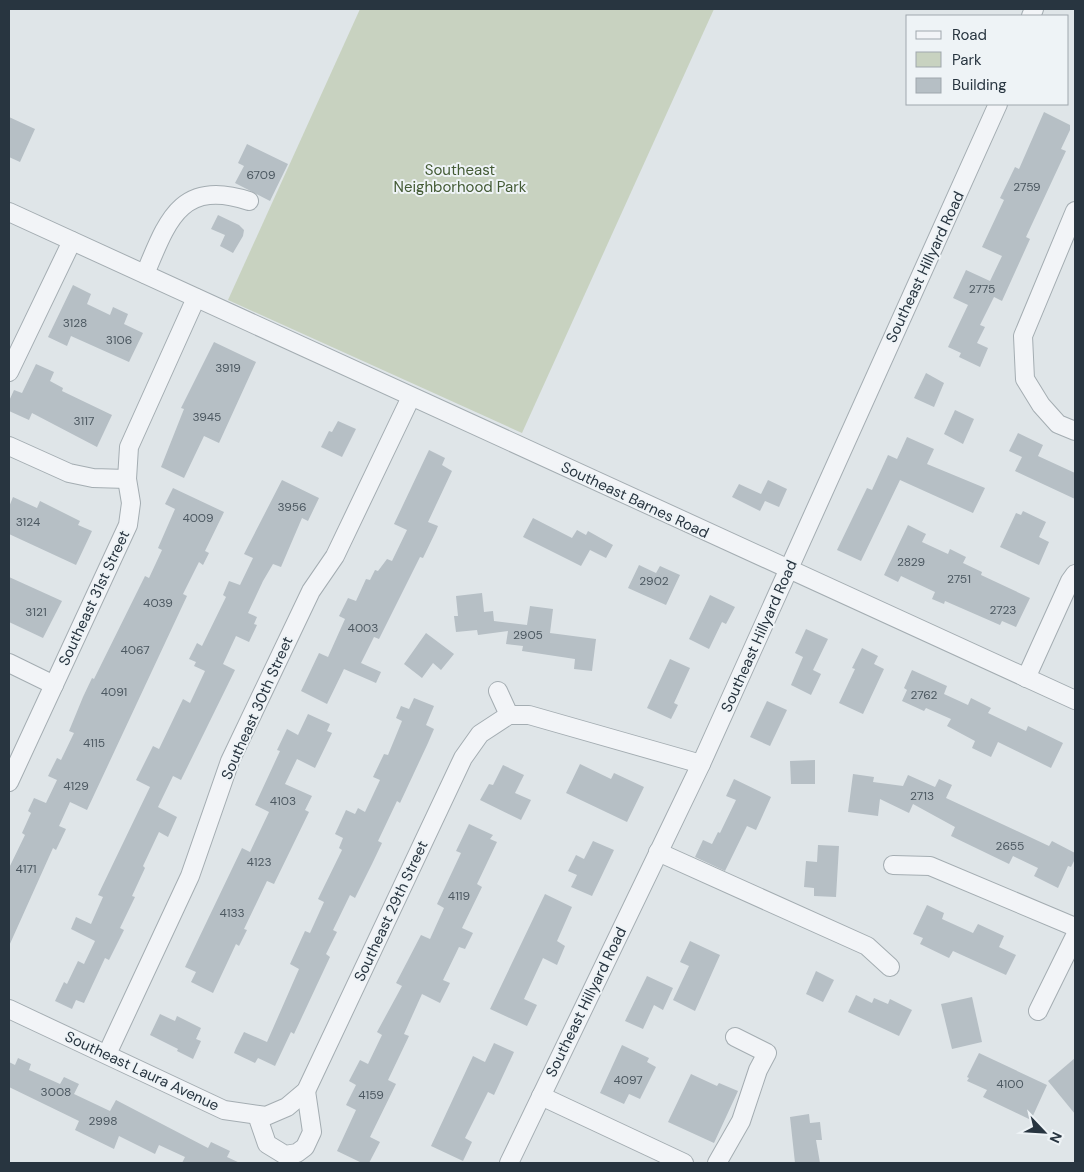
<svg xmlns="http://www.w3.org/2000/svg" width="1084" height="1172" font-family="'DM Sans',sans-serif">
<style>
.green{fill:#c8d2c0}
.building{fill:#b6bfc5}
.lines{fill:none;stroke-linecap:round;stroke-linejoin:round}
.minor-casing{stroke:#a4adb2;stroke-width:20}
.minor{stroke:#f2f4f7;stroke-width:18}
.labels{text-anchor:middle;stroke-width:4;stroke-linejoin:round;paint-order:stroke}
.number-label{font-size:12px;fill:#4c5861}
.park-label{font-size:15px;fill:#445b35;stroke:#eef3f6}
.street-label{font-size:15px;fill:#283540;stroke:#eef3f6}
</style>
<rect width="100%" height="100%" fill="#dfe5e8"/>
<!-- green -->
<polygon class="green" points="360,9 714,9 522,433 228,300"/>
<!-- building -->
<g class="building">
<polygon points="1044,112 1070,125 1070,130 1061,149 1066,151 1026,237 1030,239 1002,301 994,297 980,325 985,327 977,343 988,348 980,367 959,357 961,353 948,347 968,305 953,298 966,270 990,281 1002,256 982,247 1004,200 1000,198 1015,167 1019,169"/>
<polygon points="9,117 35,129 20,162 9,157"/>
<polygon points="247,144 288,164 270,201 235,183 244,166 238,163"/>
<polygon points="218,215 239,225 244,230 243,236 233,253 220,246 225,235 211,229"/>
<polygon points="73,285 91,294 87,304 110,315 113,307 128,314 124,324 143,333 129,362 71,336 67,346 48,337"/>
<polygon points="214,342 256,362 219,443 204,436 184,478 161,467 184,409 181,408"/>
<polygon points="36,364 54,372 50,381 63,388 62,391 112,415 97,447 32,413 29,420 9,411 9,401 14,390 22,393"/>
<polygon points="926,373 944,383 934,407 914,398"/>
<polygon points="955,410 974,419 963,444 944,434"/>
<polygon points="338,421 356,429 342,457 321,447 329,431 332,432"/>
<polygon points="1018,433 1043,445 1038,456 1075,473 1075,499 1015,471 1022,457 1009,451"/>
<polygon points="907,437 934,449 927,464 985,488 973,513 900,480 861,561 837,550 867,488 872,490 888,455 897,459"/>
<polygon points="429,450 445,458 442,465 452,471 428,522 438,526 436,531 423,558 420,557 379,639 374,637 361,663 381,672 376,683 344,669 327,704 301,691 319,653 328,657 345,619 339,616 348,598 356,601 366,579 370,580 375,570 378,571 387,559 392,561 407,530 394,524"/>
<polygon points="282,480 319,498 308,521 302,518 281,567 273,564 263,581 248,613 257,617 254,624 257,625 249,642 236,636 223,664 235,670 181,780 173,776 158,807 177,817 168,837 159,832 143,866 145,868 132,896 135,897 120,928 124,930 109,960 105,958 84,1003 76,1000 72,1009 55,1001 64,982 67,984 78,961 84,964 95,941 71,929 76,917 91,924 103,897 98,895 150,787 136,780 153,746 159,749 183,699 190,703 205,671 194,666 196,662 189,659 197,643 202,646 226,597 223,595 229,581 240,585 253,558 244,554"/>
<polygon points="768,480 787,489 779,507 765,501 760,511 732,497 739,484 761,494"/>
<polygon points="173,488 224,512 205,551 209,553 203,565 199,562 183,594 187,596 87,810 70,802 59,826 66,829 56,850 53,848 9,946 9,868 25,835 22,833 31,813 28,811 34,798 46,803 57,780 48,776 57,758 61,760 74,733 69,731 83,697 92,678 94,679 145,576 149,578 162,550 158,548 175,509 165,504"/>
<polygon points="13,497 37,508 40,501 80,521 78,525 92,531 76,565 9,534 9,507"/>
<polygon points="1023,511 1046,522 1039,537 1049,542 1039,565 1000,547 1016,513 1021,515"/>
<polygon points="533,518 572,538 577,530 586,535 588,531 613,545 606,558 590,550 581,566 523,537"/>
<polygon points="908,525 926,534 922,542 948,554 950,549 966,557 963,563 982,572 981,575 1030,598 1016,627 1002,621 1000,625 945,601 944,604 932,599 935,592 901,576 898,582 884,575"/>
<polygon points="639,565 656,573 660,566 680,575 666,605 628,588"/>
<polygon points="9,577 62,601 43,638 9,622"/>
<polygon points="482,593 484,612 493,611 494,621 527,625 530,606 553,609 550,633 596,639 592,671 574,669 575,659 522,651 523,646 506,644 508,631 478,635 477,630 456,632 454,616 458,616 456,596"/>
<polygon points="710,595 735,607 726,624 722,622 709,649 689,639"/>
<polygon points="806,629 828,639 813,670 821,674 811,695 791,685 803,657 795,653"/>
<polygon points="426,633 454,654 441,670 433,663 422,678 404,664"/>
<polygon points="862,648 878,656 874,664 884,669 863,714 839,703 855,669 852,668"/>
<polygon points="670,659 690,668 674,703 678,705 671,719 647,708"/>
<polygon points="912,670 947,686 944,694 968,705 971,698 991,708 988,713 1026,731 1028,726 1063,743 1051,768 998,742 991,757 972,748 975,741 947,726 951,719 926,708 924,711 902,701 907,690 904,688"/>
<polygon points="414,698 434,706 426,725 434,729 428,743 400,803 397,801 378,841 382,843 372,864 355,898 350,895 333,930 337,932 326,954 330,957 294,1034 291,1032 275,1066 258,1058 255,1063 234,1053 236,1048 244,1032 267,1042 299,969 290,964 305,931 310,933 324,902 318,899 342,850 339,848 343,838 335,834 346,810 355,814 358,808 365,812 380,780 373,777 384,754 388,755 402,721 396,718 401,706 409,709"/>
<polygon points="767,701 787,710 770,746 750,737"/>
<polygon points="308,714 330,724 327,731 332,733 315,768 297,759 285,784 312,796 305,810 309,812 274,884 267,881 244,929 247,930 239,946 236,944 213,993 191,982 196,972 185,967 242,848 250,852 269,812 255,805 280,751 277,750 287,729 298,735"/>
<polygon points="815,760 815,784 791,784 790,761"/>
<polygon points="580,764 611,779 614,773 644,787 627,822 566,793"/>
<polygon points="503,765 524,775 515,793 531,800 521,820 480,800 489,784 493,785"/>
<polygon points="853,774 874,777 873,782 903,786 908,775 935,787 939,779 952,785 946,798 1049,846 1052,841 1075,853 1075,859 1071,867 1068,866 1058,888 1034,876 1038,868 1013,856 1009,864 951,836 955,827 913,804 909,813 880,799 878,816 848,812"/>
<polygon points="734,779 771,797 756,830 747,826 725,871 695,857 703,840 712,844 718,832 720,833 736,800 726,796"/>
<polygon points="469,824 493,835 490,839 497,842 477,884 482,887 462,928 473,933 465,949 459,947 443,980 450,983 440,1003 422,994 404,1034 409,1036 388,1080 396,1084 370,1137 380,1142 369,1163 362,1163 337,1151 356,1110 346,1105 356,1085 349,1081 360,1060 368,1064 382,1035 377,1032 402,986 396,983 407,962 421,935 430,939 444,908 437,904 461,853 456,851"/>
<polygon points="593,841 614,850 592,896 571,887 577,875 568,871 576,855 584,859"/>
<polygon points="818,845 839,846 836,897 814,896 814,888 804,887 806,861 817,862"/>
<polygon points="545,894 572,907 557,941 565,946 557,965 543,958 524,999 537,1005 527,1026 490,1009"/>
<polygon points="927,905 944,913 942,919 973,933 978,924 1004,936 999,947 1016,955 1006,975 953,951 949,958 920,944 923,938 913,934"/>
<polygon points="690,941 720,955 695,1011 673,1000 689,966 680,962"/>
<polygon points="816,971 834,980 823,1002 806,994"/>
<polygon points="647,976 673,988 663,1010 654,1005 643,1029 625,1021"/>
<polygon points="856,995 872,1003 874,998 888,1004 890,999 912,1010 899,1036 848,1012"/>
<polygon points="972,997 982,1042 952,1049 941,1004"/>
<polygon points="160,1014 175,1021 177,1016 201,1028 196,1039 201,1041 193,1059 177,1051 178,1049 150,1035"/>
<polygon points="494,1043 514,1052 494,1095 488,1092 465,1138 472,1142 463,1161 431,1146 473,1056 485,1062"/>
<polygon points="622,1045 649,1058 647,1062 656,1067 640,1099 629,1094 624,1104 600,1093"/>
<polygon points="979,1053 1047,1085 1031,1120 983,1097 987,1090 967,1081 969,1078 967,1077"/>
<polygon points="18,1058 31,1064 29,1070 60,1084 64,1077 79,1084 74,1094 110,1111 116,1100 208,1148 211,1142 230,1151 227,1157 240,1163 182,1163 185,1157 159,1145 155,1154 119,1136 114,1149 75,1130 79,1121 9,1087 9,1062 15,1065"/>
<polygon points="1075,1058 1075,1114 1048,1081"/>
<polygon points="691,1074 717,1086 719,1083 738,1091 714,1143 668,1122"/>
<polygon points="809,1114 810,1123 820,1122 822,1140 816,1140 820,1163 795,1163 790,1117"/>
</g>
<g class="lines">
<!-- minor casing -->
<g class="minor-casing">
<g id="minor">
<polyline points="1031,16 1034,9"/>
<polyline points="1075,211 1023,336 1025,379 1041,405 1058,424 1075,431"/>
<polyline points="9,212 1075,700"/>
<path d="M145,274c22,-52 35,-96 104,-73"/>
<polyline points="9,372 72,241"/>
<polyline points="9,446 69,473 93,478 127,479"/>
<polyline points="9,663 54,685"/>
<polyline points="1026,678 1070,581 1075,574"/>
<polyline points="498,691 509,715"/>
<polyline points="509,715 529,715 701,764"/>
<polyline points="9,782 128,525 131,503 127,479 129,447 196,298"/>
<polyline points="658,852 867,946 890,967"/>
<polyline points="893,865 930,866 1075,927"/>
<polyline points="9,1009 224,1110 266,1116 287,1107 306,1091 463,758 480,734 509,715"/>
<polyline points="1038,1011 1075,936"/>
<polyline points="107,1054 190,876 230,761 311,591 335,556 411,397"/>
<polyline points="541,1096 684,1163"/>
<polyline points="257,1115 267,1144 285,1155 297,1153 305,1147 312,1132 306,1091"/>
<polyline points="509,1163 701,764 998,104"/>
<polyline points="717,1163 741,1121 758,1070 767,1053 735,1037"/>
</g>
</g>
<!-- minor -->
<use href="#minor" class="minor"/>
</g>
<g class="labels">
<!-- number labels -->
<g class="number-label">
<text x="261" y="179">6709</text>
<text x="1027" y="191">2759</text>
<text x="982" y="293">2775</text>
<text x="75" y="327">3128</text>
<text x="119" y="344">3106</text>
<text x="228" y="372">3919</text>
<text x="207" y="421">3945</text>
<text x="84" y="425">3117</text>
<text x="292" y="511">3956</text>
<text x="198" y="522">4009</text>
<text x="28" y="526">3124</text>
<text x="911" y="566">2829</text>
<text x="959" y="583">2751</text>
<text x="654" y="585">2902</text>
<text x="158" y="607">4039</text>
<text x="1003" y="614">2723</text>
<text x="36" y="616">3121</text>
<text x="363" y="632">4003</text>
<text x="528" y="639">2905</text>
<text x="135" y="654">4067</text>
<text x="114" y="696">4091</text>
<text x="924" y="699">2762</text>
<text x="94" y="747">4115</text>
<text x="76" y="790">4129</text>
<text x="922" y="800">2713</text>
<text x="283" y="805">4103</text>
<text x="1010" y="850">2655</text>
<text x="259" y="866">4123</text>
<text x="26" y="873">4171</text>
<text x="459" y="900">4119</text>
<text x="232" y="917">4133</text>
<text x="628" y="1084">4097</text>
<text x="1010" y="1088">4100</text>
<text x="56" y="1096">3008</text>
<text x="371" y="1099">4159</text>
<text x="103" y="1125">2998</text>
</g>
<!-- park labels -->
<g class="park-label">
<text x="460" y="175">Southeast<tspan x="460" dy="17">Neighborhood Park</tspan></text>
</g>
<!-- street labels -->
<g class="street-label">
<text transform="translate(925 267) rotate(-65)" y="5">Southeast Hillyard Road</text>
<text transform="translate(635 500) rotate(25)" y="5">Southeast Barnes Road</text>
<text transform="translate(94 598) rotate(-65)" y="5">Southeast 31st Street</text>
<text transform="translate(759 636) rotate(-66)" y="5">Southeast Hillyard Road</text>
<text transform="translate(257 708) rotate(-66)" y="5">Southeast 30th Street</text>
<text transform="translate(391 911) rotate(-65)" y="5">Southeast 29th Street</text>
<text transform="translate(586 1002) rotate(-64)" y="5">Southeast Hillyard Road</text>
<text transform="translate(142 1071) rotate(25)" y="5">Southeast Laura Avenue</text>
</g>
</g>
<!-- border -->
<rect width="1084" height="1172" fill="none" stroke="#283540" stroke-width="20"/>
<!-- legend -->
<rect x="906" y="15" width="162" height="90" fill="#eef3f6" stroke="#9fa7ad"/>
<rect x="916" y="31" width="25" height="8" fill="#f2f4f7" stroke="#9fa7ad"/>
<text x="952" y="40" font-size="15" fill="#283540">Road</text>
<rect x="916" y="52" width="25" height="15" fill="#c8d2c0" stroke="#9fa7ad"/>
<text x="952" y="65" font-size="15" fill="#283540">Park</text>
<rect x="916" y="78" width="25" height="15" fill="#b6bfc5" stroke="#9fa7ad"/>
<text x="952" y="90" font-size="15" fill="#283540">Building</text>
<!-- north arrow -->
<g transform="translate(1044 1132) rotate(115)" stroke="#eef3f6" stroke-width="4" paint-order="stroke">
<path d="M0-4L9 19L0 12L-9 19Z" fill="#283540"/>
<text y="-8" font-size="14" font-weight="bold" text-anchor="middle" fill="#283540">N</text>
</g>
</svg>
